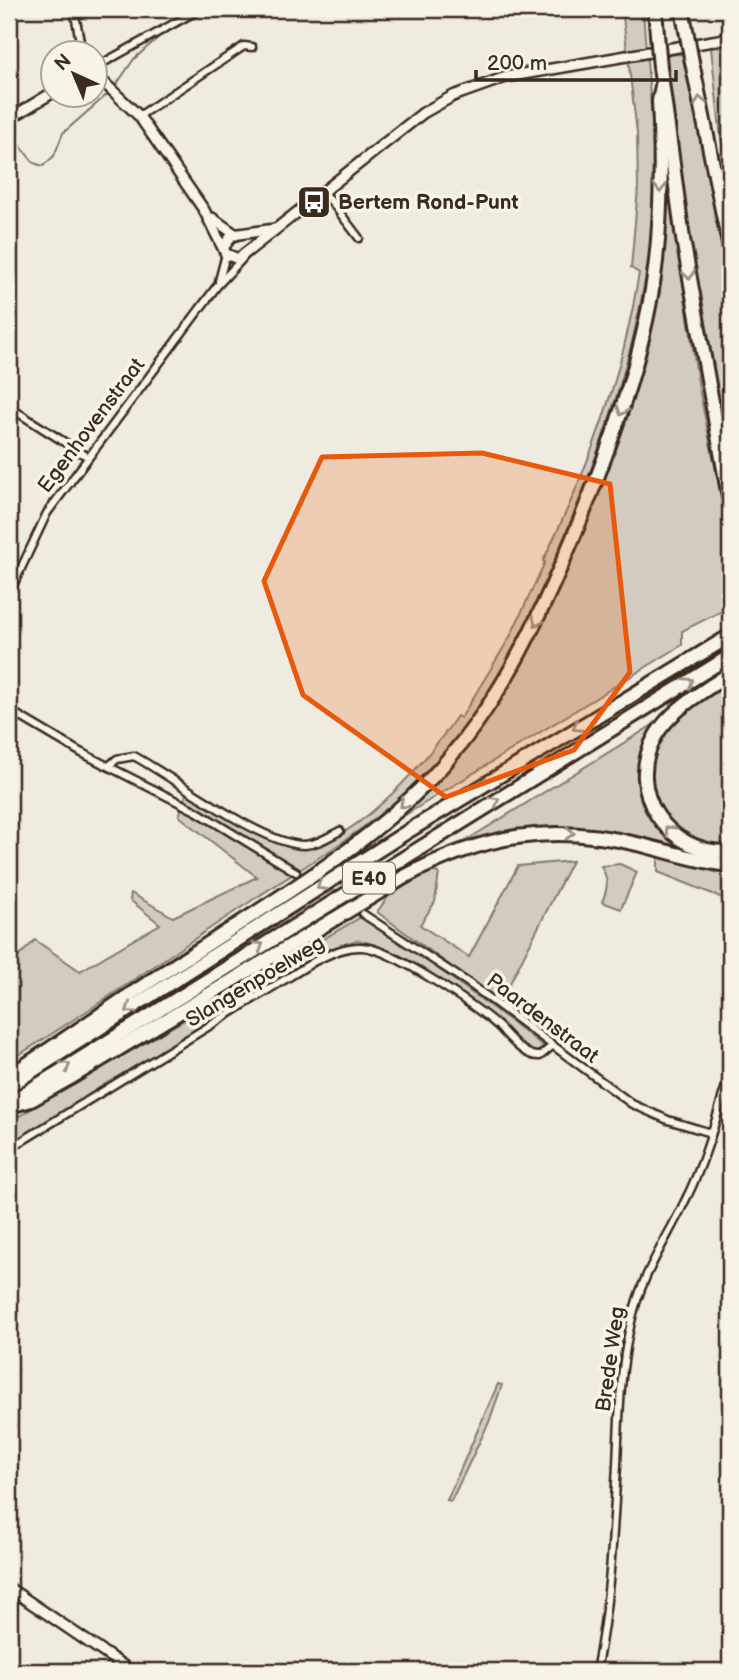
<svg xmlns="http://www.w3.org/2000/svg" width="739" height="1680" font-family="'Balsamiq Sans',sans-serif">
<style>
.green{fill:#d1cbc0;stroke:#867a6f;stroke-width:2}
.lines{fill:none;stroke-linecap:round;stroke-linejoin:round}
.stream{stroke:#7e7266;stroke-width:2}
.street-tunnel{stroke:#cbc4b9;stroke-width:6;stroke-dasharray:6 3;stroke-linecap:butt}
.street-casing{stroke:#3b2a1e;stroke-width:11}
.secondary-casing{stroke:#3b2a1e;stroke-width:14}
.highway-casing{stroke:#3b2a1e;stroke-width:18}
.street{stroke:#f7f3e8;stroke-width:6}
.secondary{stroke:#f7f3e8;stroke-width:9}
.highway{stroke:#f7f3e8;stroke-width:12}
.highway-bridge-casing{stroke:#3b2a1e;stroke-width:18;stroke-linecap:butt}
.highway-bridge{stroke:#f7f3e8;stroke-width:12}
.oneway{stroke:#998e83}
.marked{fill:#e8590c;fill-opacity:0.2;stroke:#e8590c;stroke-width:5;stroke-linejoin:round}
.labels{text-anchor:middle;stroke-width:7;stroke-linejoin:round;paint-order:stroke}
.shield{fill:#f7f3e8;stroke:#73665b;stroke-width:2}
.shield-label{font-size:19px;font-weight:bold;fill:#3b2a1e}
.poi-label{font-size:21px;font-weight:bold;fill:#3b2a1e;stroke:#f7f3e8;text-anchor:start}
.street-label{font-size:21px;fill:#3b2a1e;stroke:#f7f3e8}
</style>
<rect width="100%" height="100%" fill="#efebe0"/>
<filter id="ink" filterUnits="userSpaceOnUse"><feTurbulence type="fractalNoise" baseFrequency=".0143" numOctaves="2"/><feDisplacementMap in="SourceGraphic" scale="14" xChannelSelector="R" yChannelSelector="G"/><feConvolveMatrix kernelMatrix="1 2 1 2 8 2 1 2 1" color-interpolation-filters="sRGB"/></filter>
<g filter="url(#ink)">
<!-- green -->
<g class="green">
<path d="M622,9h21c4,70 16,143 10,212 -10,109 -44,207 -85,307 -40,98 -83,191 -162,264 -47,44 -105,76 -158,111 -80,53 -158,108 -239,158v-95l26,-26 45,31 80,-47 -30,-24 1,-7 42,24 84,-40 -78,-61 10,-31c23,14 46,28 69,42 8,6 18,14 27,17 57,20 144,-86 172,-128l4,2 49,-81 35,-75 -2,-1c46,-94 80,-185 96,-288l-8,-5 7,-80 -1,-55z"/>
<polygon points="730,44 730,180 721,139 711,48"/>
<path d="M682,54l48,218v201c-25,-139 -51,-277 -64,-418z"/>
<polygon points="666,173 699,388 730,540 730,607 682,631 682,645 381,830 468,745 510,682 534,638 633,388"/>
<path d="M730,684v161c-48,7 -97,-47 -75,-95 15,-33 45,-48 75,-66z"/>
<path d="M661,720c-5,19 -19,50 -20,70 -1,30 33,53 57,63l-166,-23 -67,11z"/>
<polygon points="658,856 715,872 730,872 730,901 658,872"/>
<polygon points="572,861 508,987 550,1028 554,1042 377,912 388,897 428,871 439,873 435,902 420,925 469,957 518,866"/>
<path d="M620,864l17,8 -16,37 -19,-7c6,-14 7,-22 -1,-36z"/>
<path d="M361,917c63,41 123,83 182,129l-1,4 -10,3 -38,-36 -42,-30 -76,-42 -19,-5 -32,11 -122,78 -194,115v-22z"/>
<polygon points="498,1384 502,1385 489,1422 451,1501 447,1500"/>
</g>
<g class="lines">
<!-- stream -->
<g class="stream">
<polyline points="114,88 134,59 160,36 210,9"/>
<polyline points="9,132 34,163 43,166 54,156 63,133 110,92"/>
</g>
<!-- street-tunnel -->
<polyline class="street-tunnel" points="320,887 363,914"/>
<!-- street casing -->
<g class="street-casing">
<g id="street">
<polyline points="74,9 82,52"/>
<polyline points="94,68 200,9"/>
<polyline points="139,116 244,46 252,47"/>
<polyline points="324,192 359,238"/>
<polyline points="219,281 226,254"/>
<polyline points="9,407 88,457"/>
<polyline points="9,594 47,513 217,286 243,258"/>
<polyline points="9,710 80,752 196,811 296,872"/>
<path d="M110,765l7,-6 17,-3c39,21 130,90 171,89 13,-1 23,-8 35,-14"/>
<polyline points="363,914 470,984 632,1104 668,1120 711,1133"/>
<path d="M9,1149l306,-188c15,-7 30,-15 47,-14 29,1 112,58 135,78 11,10 27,33 43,31l12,-10"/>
<path d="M596,1671c14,-68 17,-137 21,-206 2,-48 3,-96 14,-143 11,-49 33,-77 54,-121 21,-41 32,-86 45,-130"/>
</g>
</g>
<!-- secondary casing -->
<g class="secondary-casing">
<g id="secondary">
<polyline points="94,73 139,116 204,210 226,254 238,259 423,113 453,96 506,77 730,38"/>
<polyline points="9,119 52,93"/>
<polyline points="212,218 236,235"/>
<polyline points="224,247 232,235 275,229"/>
<polyline points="9,1588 131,1671"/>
</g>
</g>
<!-- highway casing -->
<g class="highway-casing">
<g id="highway">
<polyline points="655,9 657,34"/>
<polyline points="682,9 686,30"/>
<polyline points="692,62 730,249"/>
<polyline points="660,67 683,239 730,503"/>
<path d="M730,673c-25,18 -58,35 -74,62 -33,56 12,120 74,117"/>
<path d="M9,1076c63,-41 124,-85 188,-125 73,-48 150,-93 214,-153 84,-78 128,-177 171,-282 31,-78 60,-156 72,-239 8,-58 8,-117 5,-176l3,-15"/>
<polyline points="9,1086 410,830 730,636"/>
<polyline points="9,1103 730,656"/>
<path d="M10,1106l21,-6 39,-22 336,-202c77,-41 145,-53 231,-32 31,7 61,18 93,21"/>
</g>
</g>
<!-- street -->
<use href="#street" class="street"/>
<!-- secondary -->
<use href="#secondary" class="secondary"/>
<!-- highway -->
<use href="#highway" class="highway"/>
<!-- highway-bridge casing -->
<g class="highway-bridge-casing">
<g id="highway-bridge">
<polyline points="686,30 692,62"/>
<polyline points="657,34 660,67"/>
</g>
</g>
<!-- highway-bridge -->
<use href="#highway-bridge" class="highway-bridge"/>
</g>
<!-- one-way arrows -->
<defs><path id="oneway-chevron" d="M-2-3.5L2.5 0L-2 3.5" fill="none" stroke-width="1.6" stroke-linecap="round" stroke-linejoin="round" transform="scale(1.75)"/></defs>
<g class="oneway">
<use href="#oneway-chevron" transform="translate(700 101) rotate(-101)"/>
<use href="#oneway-chevron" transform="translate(660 188) rotate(91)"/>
<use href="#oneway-chevron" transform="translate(689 275) rotate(80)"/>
<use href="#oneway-chevron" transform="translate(622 411) rotate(109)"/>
<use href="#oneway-chevron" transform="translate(537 622) rotate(115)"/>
<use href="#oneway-chevron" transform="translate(689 682) rotate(-32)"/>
<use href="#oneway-chevron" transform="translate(577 727) rotate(148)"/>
<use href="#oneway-chevron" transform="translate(495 801) rotate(-32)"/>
<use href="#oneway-chevron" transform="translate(404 804) rotate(139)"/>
<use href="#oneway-chevron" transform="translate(669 830) rotate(-135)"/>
<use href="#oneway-chevron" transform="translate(570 833) rotate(3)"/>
<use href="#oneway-chevron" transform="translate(321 886) rotate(148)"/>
<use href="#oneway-chevron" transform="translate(259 946) rotate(-32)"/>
<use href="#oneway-chevron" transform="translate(130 1009) rotate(147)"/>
<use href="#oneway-chevron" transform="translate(66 1066) rotate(-32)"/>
</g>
</g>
<!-- marked area -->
<path class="marked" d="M482,453l128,31 20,188 -56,78 -128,47 -143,-102 -39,-114 58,-124z"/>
<!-- icons -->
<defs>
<g id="bus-square" transform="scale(1.75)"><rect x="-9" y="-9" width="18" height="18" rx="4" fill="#3b2a1e" stroke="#f7f3e8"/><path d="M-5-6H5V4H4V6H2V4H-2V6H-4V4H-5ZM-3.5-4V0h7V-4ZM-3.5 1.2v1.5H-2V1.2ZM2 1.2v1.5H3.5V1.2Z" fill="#fff"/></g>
</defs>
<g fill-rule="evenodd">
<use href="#bus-square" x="314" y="202"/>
</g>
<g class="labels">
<!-- shield labels -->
<rect class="shield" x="343" y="862.5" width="52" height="31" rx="5"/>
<g class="shield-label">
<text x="369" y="885">E40</text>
</g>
<!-- poi labels -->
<g class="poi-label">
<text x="338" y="209">Bertem Rond-Punt</text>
</g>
<!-- street labels -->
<g class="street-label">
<text transform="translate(91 425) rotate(-53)" y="7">Egenhovenstraat</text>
<text transform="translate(255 981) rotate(-31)" y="7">Slangenpoelweg</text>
<text transform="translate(543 1018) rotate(37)" y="7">Paardenstraat</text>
<text transform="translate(610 1359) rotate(-82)" y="7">Brede Weg</text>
</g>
</g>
<!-- margin -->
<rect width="739" height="1680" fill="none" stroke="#f7f3e8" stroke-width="35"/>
<rect x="18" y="18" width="704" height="1645" fill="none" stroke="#3b2a1e" stroke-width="2.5" filter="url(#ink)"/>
<!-- north arrow -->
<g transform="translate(74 74) rotate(316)"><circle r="33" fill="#f7f3e8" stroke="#aca397" stroke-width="2"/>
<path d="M0-5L12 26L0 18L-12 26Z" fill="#3b2a1e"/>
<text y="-10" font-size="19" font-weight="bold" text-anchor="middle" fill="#3b2a1e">N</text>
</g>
<!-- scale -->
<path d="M476 70v10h200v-10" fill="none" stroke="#3b2a1e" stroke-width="3.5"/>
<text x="487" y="70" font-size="21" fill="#3b2a1e" stroke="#f7f3e8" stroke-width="5" paint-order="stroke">200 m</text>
</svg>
